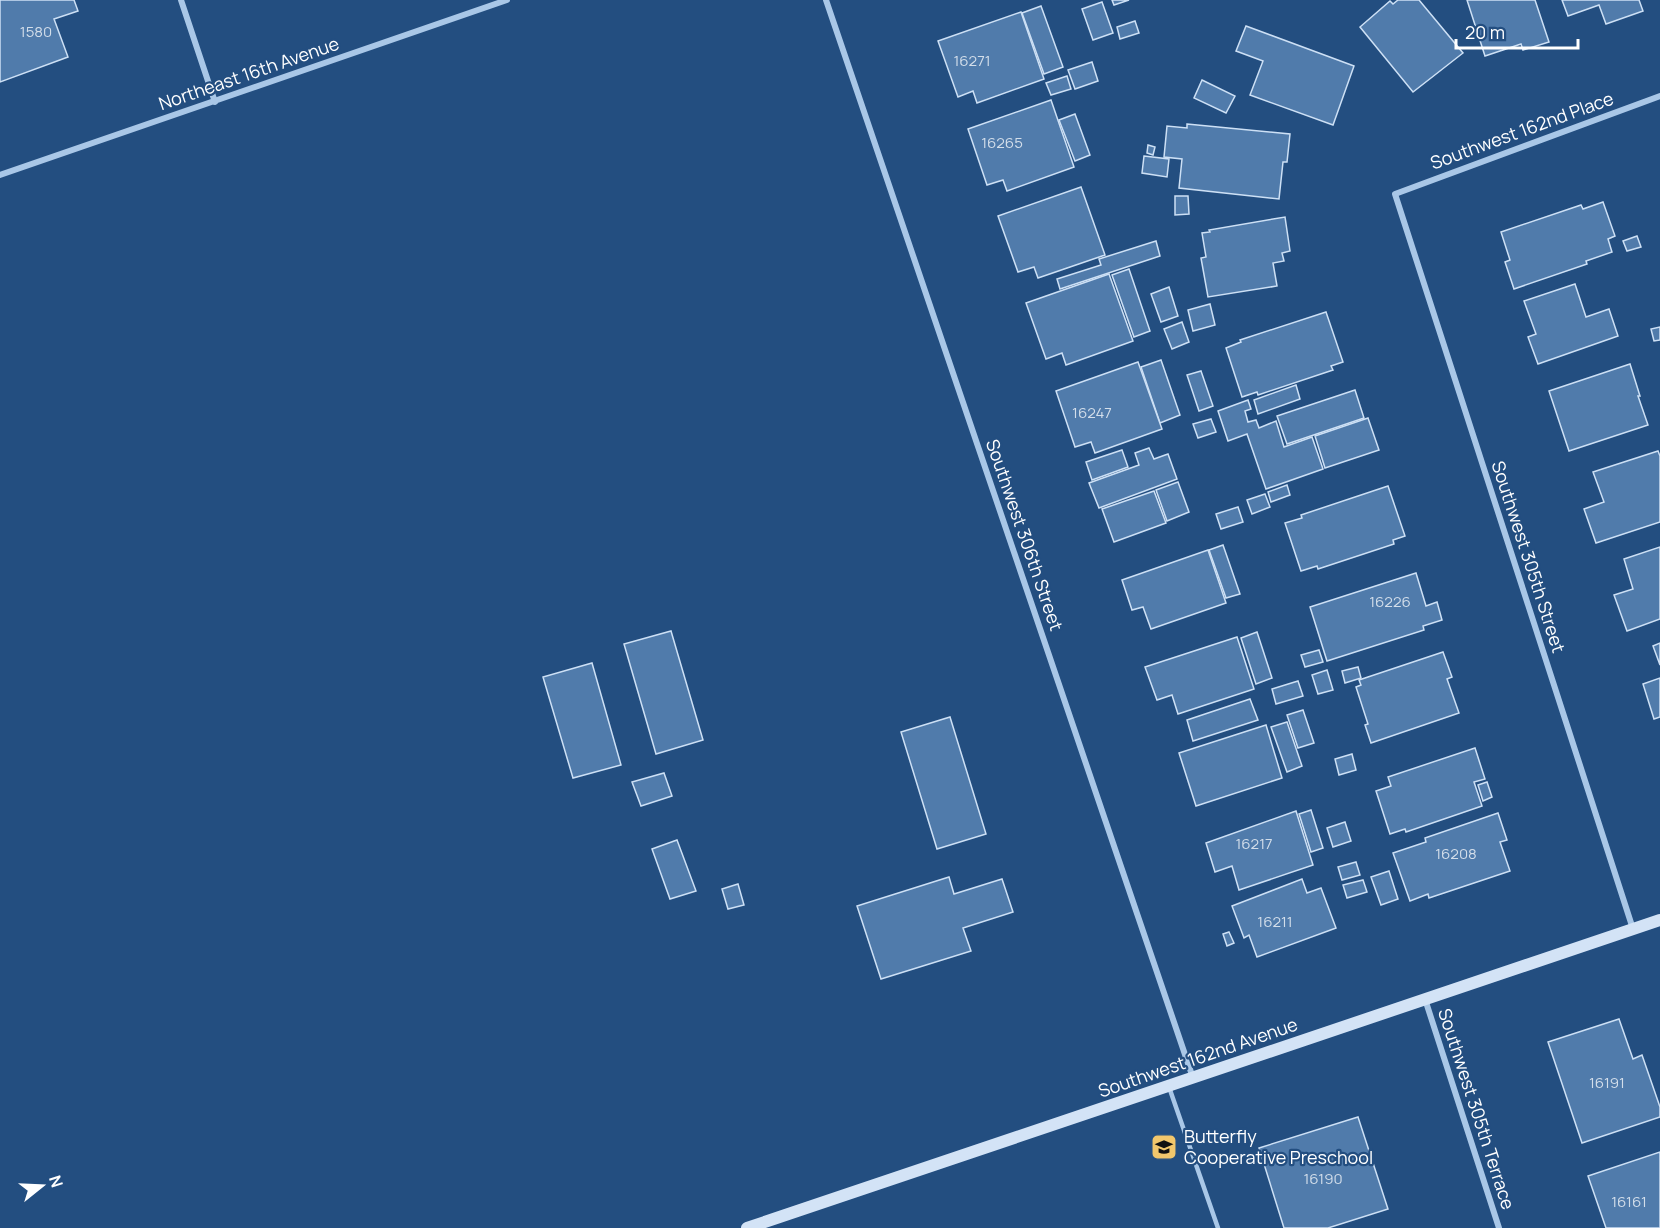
<svg xmlns="http://www.w3.org/2000/svg" width="1660" height="1228" font-family="Manrope,sans-serif">
<style>
.building{fill:#507bab;stroke:#cde0f5;stroke-width:1.5}
.lines{fill:none;stroke-linecap:round;stroke-linejoin:round}
.lane{stroke:#a9c7e7;stroke-width:4.5}
.street{stroke:#a9c7e7;stroke-width:6}
.secondary{stroke:#d3e3f6;stroke-width:12}
.labels{text-anchor:middle;stroke-width:4.5;stroke-linejoin:round;paint-order:stroke}
.number-label{font-size:15px;fill:#d3deea}
.street-label{font-size:18px;fill:#fff;stroke:#234e80}
.poi-label{font-size:18px;fill:#fff;stroke:#234e80;text-anchor:start}
</style>
<rect width="100%" height="100%" fill="#234e80"/>
<!-- building -->
<g class="building">
<polygon points="0,0 74,0 78,11 54,19 68,57 0,82"/>
<polygon points="1112,0 1129,0 1114,5"/>
<polygon points="1398,0 1419,0 1463,53 1413,92 1360,27 1390,1 1393,4"/>
<polygon points="1467,0 1535,0 1549,42 1523,50 1521,44 1485,56"/>
<polygon points="1562,0 1639,0 1643,11 1606,24 1599,5 1568,16"/>
<polygon points="1102,2 1113,33 1093,40 1082,9"/>
<polygon points="1041,6 1063,67 1044,74 1022,13"/>
<polygon points="1021,12 1044,79 977,103 973,91 958,97 938,41"/>
<polygon points="1135,21 1139,33 1120,39 1117,27"/>
<polygon points="1246,26 1354,66 1333,125 1250,95 1263,61 1236,51"/>
<polygon points="1092,62 1098,81 1075,89 1068,70"/>
<polygon points="1067,76 1071,89 1051,95 1046,83"/>
<polygon points="1202,80 1235,96 1226,113 1194,98"/>
<polygon points="1051,100 1074,167 1007,191 1003,180 987,185 968,129"/>
<polygon points="1075,114 1090,155 1075,161 1059,120"/>
<polygon points="1187,124 1290,134 1287,162 1283,162 1279,199 1179,188 1182,159 1164,157 1167,126 1187,128"/>
<polygon points="1148,145 1155,147 1153,155 1147,153"/>
<polygon points="1144,156 1169,159 1167,177 1142,173"/>
<polygon points="1081,187 1105,255 1038,278 1034,267 1018,272 998,216"/>
<polygon points="1175,196 1188,196 1189,214 1175,215"/>
<polygon points="1603,202 1615,236 1608,239 1612,252 1586,261 1587,264 1514,289 1505,262 1510,260 1501,232 1581,205 1583,209"/>
<polygon points="1285,217 1290,251 1282,253 1284,261 1273,263 1277,286 1208,297 1201,258 1206,257 1202,233 1210,232 1209,230"/>
<polygon points="1637,236 1641,247 1627,251 1623,241"/>
<polygon points="1156,241 1160,256 1060,289 1057,279 1101,265 1099,259"/>
<polygon points="1129,269 1150,331 1134,337 1112,275"/>
<polygon points="1109,274 1133,341 1066,365 1062,353 1046,359 1026,303"/>
<polygon points="1575,284 1586,317 1609,309 1618,336 1538,364 1528,337 1536,334 1524,301"/>
<polygon points="1169,287 1178,316 1161,322 1151,294"/>
<polygon points="1210,304 1215,325 1193,331 1188,310"/>
<polygon points="1326,312 1343,362 1331,366 1333,370 1258,395 1257,392 1242,397 1226,348 1241,342 1240,340"/>
<polygon points="1182,322 1189,342 1172,349 1164,329"/>
<polygon points="1660,327 1660,340 1654,341 1651,329"/>
<polygon points="1161,360 1180,415 1160,423 1141,367"/>
<polygon points="1138,362 1162,429 1095,453 1091,442 1075,447 1056,391"/>
<polygon points="1630,364 1640,396 1638,396 1648,425 1569,451 1549,391"/>
<polygon points="1201,371 1213,406 1199,411 1187,375"/>
<polygon points="1296,385 1300,399 1258,414 1254,400"/>
<polygon points="1355,390 1364,418 1287,444 1277,416"/>
<polygon points="1248,400 1251,409 1245,411 1248,422 1256,420 1259,428 1276,421 1284,447 1312,437 1323,469 1266,489 1247,434 1228,441 1218,411"/>
<polygon points="1368,418 1379,450 1325,468 1315,436"/>
<polygon points="1211,419 1216,432 1198,438 1193,424"/>
<polygon points="1149,448 1154,459 1168,454 1177,479 1099,508 1089,483 1139,465 1135,453"/>
<polygon points="1122,450 1128,467 1092,480 1086,462"/>
<polygon points="1658,451 1660,456 1660,522 1596,543 1584,509 1604,502 1593,472"/>
<polygon points="1178,482 1189,512 1167,521 1156,490"/>
<polygon points="1287,485 1290,495 1271,502 1268,492"/>
<polygon points="1388,486 1405,536 1393,540 1394,544 1318,569 1317,566 1301,571 1285,523 1302,518 1301,515"/>
<polygon points="1154,491 1166,523 1114,542 1102,509"/>
<polygon points="1265,494 1270,507 1252,514 1247,500"/>
<polygon points="1238,507 1243,522 1221,529 1216,514"/>
<polygon points="1223,545 1240,594 1226,598 1209,550"/>
<polygon points="1660,547 1660,619 1627,631 1614,595 1633,589 1624,559"/>
<polygon points="1208,550 1226,603 1151,629 1143,607 1132,610 1122,580"/>
<polygon points="1416,573 1426,606 1437,602 1442,620 1423,626 1424,630 1327,661 1310,607"/>
<polygon points="671,631 703,740 656,754 624,644"/>
<polygon points="1257,632 1272,678 1256,684 1241,638"/>
<polygon points="1237,637 1254,689 1178,714 1172,695 1157,700 1145,667"/>
<polygon points="1660,643 1660,665 1653,646"/>
<polygon points="1319,650 1323,662 1305,667 1301,655"/>
<polygon points="1443,652 1452,677 1447,679 1459,713 1371,743 1365,725 1368,724 1356,687 1361,685 1359,680"/>
<polygon points="592,663 621,765 573,778 543,677"/>
<polygon points="1358,667 1361,678 1345,683 1342,671"/>
<polygon points="1327,670 1333,690 1318,694 1312,675"/>
<polygon points="1660,678 1660,717 1654,719 1643,684"/>
<polygon points="1298,681 1303,696 1276,704 1272,689"/>
<polygon points="1250,699 1258,720 1193,741 1187,720"/>
<polygon points="1303,710 1314,743 1298,748 1287,715"/>
<polygon points="950,717 986,834 937,849 901,732"/>
<polygon points="1287,722 1302,766 1287,772 1271,727"/>
<polygon points="1266,725 1282,778 1196,806 1179,753"/>
<polygon points="1475,748 1485,779 1474,782 1482,806 1406,832 1405,829 1390,834 1376,791 1391,786 1388,777"/>
<polygon points="1352,754 1356,770 1339,775 1335,759"/>
<polygon points="664,773 672,796 641,806 632,782"/>
<polygon points="1487,782 1492,797 1483,801 1478,785"/>
<polygon points="1311,810 1323,848 1311,852 1299,814"/>
<polygon points="1296,811 1313,865 1239,890 1232,866 1215,872 1206,843"/>
<polygon points="1498,813 1507,840 1500,842 1510,871 1429,898 1428,894 1410,901 1393,853 1426,842 1425,838"/>
<polygon points="1345,822 1351,841 1333,847 1327,828"/>
<polygon points="677,840 696,891 670,899 652,849"/>
<polygon points="1356,862 1360,875 1342,880 1338,867"/>
<polygon points="1389,871 1398,899 1381,905 1371,877"/>
<polygon points="949,877 954,894 1002,879 1013,912 963,928 971,951 881,979 857,906"/>
<polygon points="1302,879 1307,893 1321,888 1336,928 1257,957 1249,935 1244,938 1232,906"/>
<polygon points="1363,880 1367,892 1347,898 1343,885"/>
<polygon points="738,884 744,905 728,909 722,889"/>
<polygon points="1229,932 1234,943 1227,946 1223,934"/>
<polygon points="1619,1019 1633,1059 1642,1055 1660,1107 1660,1117 1582,1143 1548,1042"/>
<polygon points="1358,1117 1388,1209 1328,1228 1284,1228 1259,1148"/>
<polygon points="1660,1152 1660,1228 1606,1228 1588,1176"/>
</g>
<g class="lines">
<!-- lane -->
<polyline class="lane" points="1169,1087 1218,1228"/>
<!-- street -->
<g class="street">
<polyline points="181,0 215,102"/>
<polyline points="826,0 1193,1078"/>
<polyline points="0,175 507,0"/>
<polyline points="1633,929 1395,194 1660,96"/>
<polyline points="1425,999 1499,1228"/>
</g>
<!-- secondary -->
<polyline class="secondary" points="747,1228 1660,920"/>
</g>
<!-- icons -->
<defs>
<g id="school-square" transform="scale(1.35)"><rect x="-9" y="-9" width="18" height="18" rx="4" fill="#f2c76c" stroke="#234e80"/><path d="M0-5L7-2L0 1L-7-2ZM-4 1L0 2.5L4 1V4Q0 6-4 4Z" fill="#111"/></g>
</defs>
<g fill-rule="evenodd">
<use href="#school-square" x="1164" y="1147"/>
</g>
<g class="labels">
<!-- number labels -->
<g class="number-label">
<text x="36" y="37">1580</text>
<text x="972" y="66">16271</text>
<text x="1002" y="148">16265</text>
<text x="1092" y="418">16247</text>
<text x="1390" y="607">16226</text>
<text x="1254" y="849">16217</text>
<text x="1456" y="859">16208</text>
<text x="1275" y="927">16211</text>
<text x="1607" y="1088">16191</text>
<text x="1323" y="1184">16190</text>
<text x="1629" y="1207">16161</text>
</g>
<!-- street labels -->
<g class="street-label">
<text transform="translate(249 74) rotate(-19)" y="6">Northeast 16th Avenue</text>
<text transform="translate(1522 131) rotate(-20)" y="6">Southwest 162nd Place</text>
<text transform="translate(1024 535) rotate(71)" y="6">Southwest 306th Street</text>
<text transform="translate(1528 557) rotate(72)" y="6">Southwest 305th Street</text>
<text transform="translate(1198 1058) rotate(-19)" y="6">Southwest 162nd Avenue</text>
<text transform="translate(1476 1109) rotate(72)" y="6">Southwest 305th Terrace</text>
</g>
<!-- poi labels -->
<g class="poi-label">
<text x="1184" y="1143">Butterfly<tspan x="1184" dy="21">Cooperative Preschool</tspan></text>
</g>
</g>
<!-- north arrow -->
<g transform="translate(42 1186) rotate(72)" stroke="#234e80" stroke-width="4.5" paint-order="stroke">
<path d="M0-4.5L10 22L0 15L-10 22Z" fill="#ffffff"/>
<text y="-9" font-size="16" font-weight="bold" text-anchor="middle" fill="#ffffff">N</text>
</g>
<!-- scale -->
<path d="M1456 39v9h122v-9" fill="none" stroke="#ffffff" stroke-width="3"/>
<text x="1465" y="39" font-size="18" fill="#ffffff" stroke="#234e80" stroke-width="4.5" paint-order="stroke">20 m</text>
</svg>
